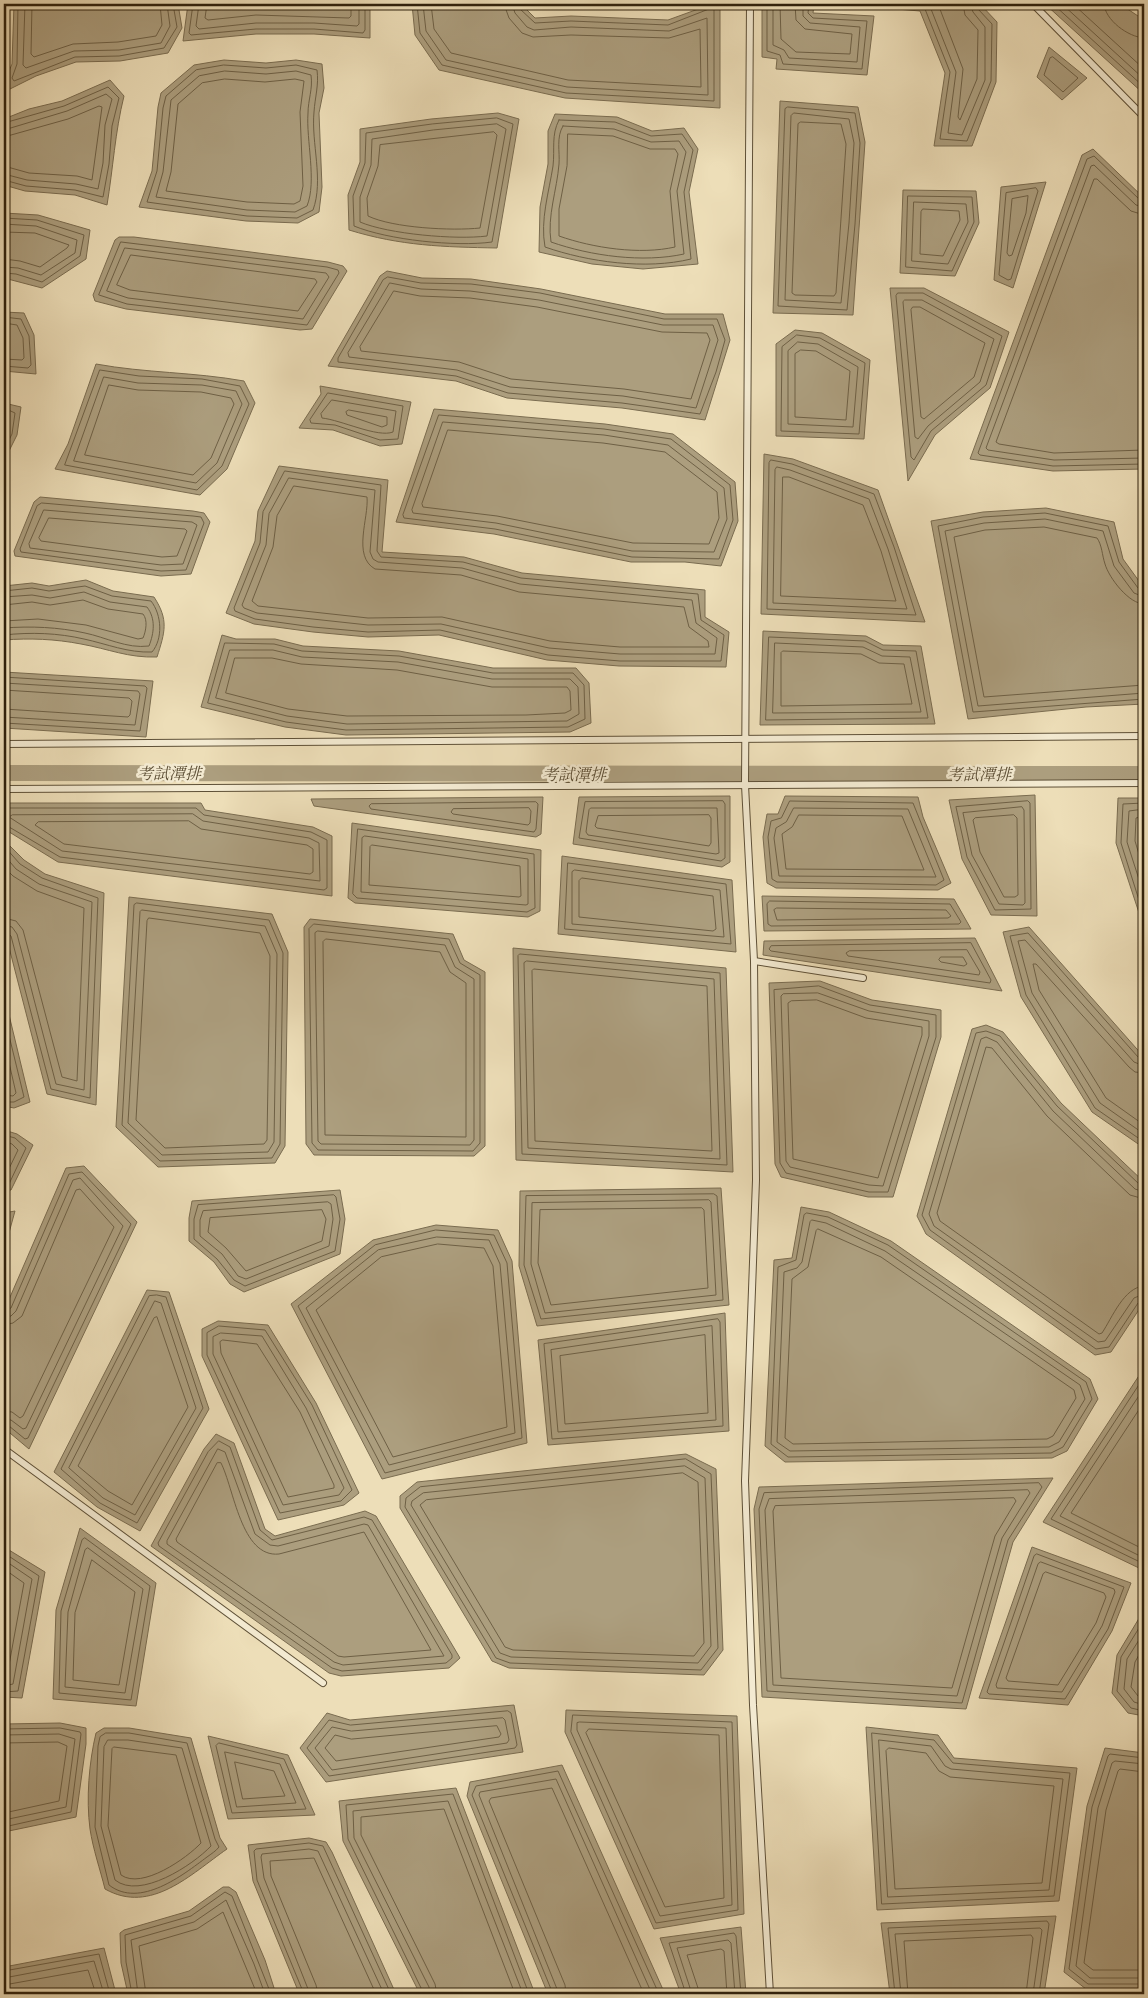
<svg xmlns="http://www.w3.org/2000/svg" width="1148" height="1998" font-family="'IM FELL Great Primer','Noto Serif TC',serif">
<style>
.water{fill:#ac9e7e;stroke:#7a6c50}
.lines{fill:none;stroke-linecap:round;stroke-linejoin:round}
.shore{stroke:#6e6045;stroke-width:1}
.canal{stroke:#ac9e7e;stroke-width:16}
.lane-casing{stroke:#5e5037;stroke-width:8}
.lane{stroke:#f3ead1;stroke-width:6}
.labels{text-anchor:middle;stroke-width:5;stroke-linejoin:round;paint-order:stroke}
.water-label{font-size:16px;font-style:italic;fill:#5b4d34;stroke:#f3ead1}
</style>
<rect width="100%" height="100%" fill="#eddeb8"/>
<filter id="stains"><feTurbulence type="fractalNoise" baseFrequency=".004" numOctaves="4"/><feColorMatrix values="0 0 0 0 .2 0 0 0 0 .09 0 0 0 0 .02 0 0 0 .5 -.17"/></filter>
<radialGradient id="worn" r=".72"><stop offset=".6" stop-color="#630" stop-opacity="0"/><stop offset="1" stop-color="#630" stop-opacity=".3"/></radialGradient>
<!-- water -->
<g class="water">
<polygon points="14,4 178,4 182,28 168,53 120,61 76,62 36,76 4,92 4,83 12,64"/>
<polygon points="188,4 370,4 370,38 314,34 256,34 183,41"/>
<polygon points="412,4 521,4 535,18 571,16 668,20 712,4 720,4 720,108 565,98 439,70 415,35"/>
<polygon points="762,4 814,4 813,13 874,16 867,75 776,69 777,59 762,57"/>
<polygon points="838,4 980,4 997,22 996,82 972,146 934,146 945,73 920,11"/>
<polygon points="1045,4 1120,4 1144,20 1144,94"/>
<polygon points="1049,47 1087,78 1062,100 1037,77"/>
<polygon points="224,60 266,63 296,60 322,64 324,88 319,113 322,187 319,212 298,223 246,221 139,207 152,171 158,107 161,93 194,65"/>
<path d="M110,80l14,16c-9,36 -11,73 -17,109l-32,-10 -50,-4 -21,-6v-66l25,-10 33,-8z"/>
<polygon points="780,101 858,107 865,142 853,315 773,313"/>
<path d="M498,113l21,6 -22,129c-53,-1 -96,-2 -148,-18l-1,-35 12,-33v-33l71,-10z"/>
<polygon points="555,114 617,117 652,131 684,128 698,149 689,192 698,264 643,269 592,264 539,252 540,207 548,164 548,131"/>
<polygon points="1093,149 1144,198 1144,469 1053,471 970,459 1082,155"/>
<polygon points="1046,182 1013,288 994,280 1001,187"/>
<polygon points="903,190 976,191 979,223 955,276 900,273"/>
<polygon points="4,213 38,215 90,230 86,259 42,288 4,278"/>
<polygon points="119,237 134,237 328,262 343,266 347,271 312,329 300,330 126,309 95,301 93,295 115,240"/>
<polygon points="387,271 422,278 471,279 541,289 665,314 723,314 730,340 705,420 622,408 507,398 456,381 328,366 380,276"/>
<polygon points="890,288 924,288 1009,332 990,388 935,435 908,481"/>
<polygon points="4,312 24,313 34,335 36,374 4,371"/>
<polygon points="795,330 822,333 870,360 864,439 776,436 776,344"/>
<path d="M96,364c49,9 98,8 148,17l11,22 -28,66 -27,26 -145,-26 13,-25z"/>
<polygon points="320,386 411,402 402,444 380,446 333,430 299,428 321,394"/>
<polygon points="4,403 21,407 17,435 4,461"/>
<polygon points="434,409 605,424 673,434 735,482 738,521 721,566 685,562 631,562 494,534 396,522"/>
<polygon points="764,454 793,459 878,490 925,622 761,614"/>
<polygon points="279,466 388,480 382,552 464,557 522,573 705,590 705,617 729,632 726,667 619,666 547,660 439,635 368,637 313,632 254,624 226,613 255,541 258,511"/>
<polygon points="40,497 193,511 204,513 210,522 191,574 161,576 15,556 14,551 34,502"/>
<polygon points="1046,508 1114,522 1123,559 1144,588 1144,704 1086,707 968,719 931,521 983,512"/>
<path d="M86,580l27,11 41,6c15,23 11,35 3,60 -29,1 -48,-8 -76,-13 -26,-5 -51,-6 -77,-4v-54l28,-3 17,3z"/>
<polygon points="763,631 866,636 883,645 921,646 935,724 760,725"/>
<polygon points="222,635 236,639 275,639 303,646 399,651 493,668 576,668 589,683 591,723 570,732 346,735 285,727 201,707"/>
<polygon points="4,672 153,681 146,737 4,728"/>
<polygon points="1035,795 1037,916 991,915 962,859 949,800"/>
<polygon points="730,796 730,862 722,867 573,844 579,797"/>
<polygon points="785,796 918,797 923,817 951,883 938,890 776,888 767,883 763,837 767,814 778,814"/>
<polygon points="543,797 541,834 536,837 314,806 311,799"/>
<polygon points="1118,798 1144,798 1144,928 1116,843"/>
<polygon points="4,803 201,803 205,810 313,827 332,836 332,896 58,862 6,830"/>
<polygon points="352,823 541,850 540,911 528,917 355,903 348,898"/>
<polygon points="4,840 24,860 45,874 104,893 96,1105 47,1094 4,928"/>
<polygon points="562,856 732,880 736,952 558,934"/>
<polygon points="762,896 954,899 971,929 764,931"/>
<polygon points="129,897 272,914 288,952 285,1146 275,1163 158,1167 116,1127"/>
<polygon points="310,919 453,934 464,960 485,972 485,1146 474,1156 314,1155 306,1144 304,927"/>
<polygon points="1029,927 1144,1057 1144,1148 1092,1112 1021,997 1003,932"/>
<polygon points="975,938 1002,991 763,955 764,941"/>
<polygon points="513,948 726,968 733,1172 516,1160"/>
<polygon points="820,981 872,1000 941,1010 941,1037 893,1197 868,1197 781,1177 775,1164 769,983"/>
<polygon points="4,994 30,1102 14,1108 4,1106"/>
<polygon points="986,1025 1003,1032 1061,1103 1144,1182 1144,1302 1111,1352 1095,1355 926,1234 917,1216 972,1029"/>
<polygon points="4,1130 17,1134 33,1145 11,1190 4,1191"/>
<polygon points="84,1166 137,1222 29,1449 4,1428 4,1311 66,1168"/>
<polygon points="721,1188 729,1305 537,1326 519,1266 520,1191"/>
<polygon points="340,1190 345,1219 340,1254 244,1292 230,1284 214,1262 189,1241 189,1218 192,1201"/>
<polygon points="801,1207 829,1212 891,1241 1090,1379 1098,1399 1067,1451 1052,1458 785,1462 765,1446 774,1260 792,1258"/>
<polygon points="15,1211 4,1251 4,1213"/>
<polygon points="436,1225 498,1230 512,1261 527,1443 382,1479 291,1304 373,1240"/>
<polygon points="147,1290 169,1292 209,1409 140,1531 97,1507 54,1472"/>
<polygon points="725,1313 729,1431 548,1445 538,1340"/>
<polygon points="218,1321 268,1325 316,1403 359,1493 344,1505 278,1520 202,1356 202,1329"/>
<polygon points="1144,1368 1144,1565 1139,1568 1043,1522"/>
<polygon points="216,1434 234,1443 265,1529 275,1536 365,1511 376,1516 460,1658 449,1668 341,1676 329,1673 151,1546 204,1449"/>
<polygon points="686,1454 716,1469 723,1650 704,1675 509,1668 492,1661 400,1508 400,1496 417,1482"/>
<polygon points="1053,1478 1013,1542 966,1709 762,1697 754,1509 759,1487"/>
<polygon points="80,1528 156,1583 136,1706 53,1699 56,1610"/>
<polygon points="4,1547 45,1572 22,1698 4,1697"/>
<polygon points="1032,1547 1131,1583 1112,1631 1068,1705 979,1698"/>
<polygon points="1144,1610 1144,1716 1128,1713 1112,1693 1117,1655"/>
<polygon points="514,1705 523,1752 326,1782 300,1748 327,1713 350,1720"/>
<polygon points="566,1710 737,1716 744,1914 654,1929 565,1732"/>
<polygon points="60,1723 86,1728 86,1744 76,1817 4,1832 4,1724"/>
<polygon points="866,1727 938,1735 954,1758 1077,1768 1059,1901 877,1910"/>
<path d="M104,1728h25l62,10 29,100 7,11c-36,25 -76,66 -122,40 -5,-20 -12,-40 -15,-60 -4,-30 -1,-67 6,-96z"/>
<polygon points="208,1736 288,1755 315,1815 228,1819"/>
<polygon points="1105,1748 1144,1753 1144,1989 1086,1989 1064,1972 1087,1806"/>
<polygon points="562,1765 665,1994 548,1994 467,1796 470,1782"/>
<polygon points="456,1788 535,1994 420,1994 343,1841 339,1801"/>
<polygon points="309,1838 326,1842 332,1852 396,1994 299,1993 253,1881 248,1845"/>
<polygon points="223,1887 229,1887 236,1892 265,1960 276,1994 128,1994 121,1963 120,1933 124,1930 189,1911"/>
<polygon points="1056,1916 1044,1994 890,1994 881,1923"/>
<polygon points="741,1927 746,1994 681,1994 660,1938"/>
<polygon points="104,1948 116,1994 4,1994 4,1967"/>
</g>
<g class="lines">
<!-- shore -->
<g class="shore">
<polyline points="18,4 17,64 12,78 14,81 75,57 119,56 164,48 177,27 173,4"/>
<polyline points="25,4 23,65 26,68 74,51 119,50 161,43 170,26 167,4"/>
<polyline points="32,4 31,54 34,57 73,44 118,42 156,36 162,25 160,4"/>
<polyline points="193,4 189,33 191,35 256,29 314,29 363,33 365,30 365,4"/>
<polyline points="199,4 196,26 199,29 256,23 314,23 357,26 359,24 359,4"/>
<polyline points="207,4 205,18 208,20 256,15 349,18 351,16 351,4"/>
<polyline points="417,4 420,33 442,65 566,93 714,101 714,7 668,25 571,21 535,23 520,9 518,4"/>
<polyline points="423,4 426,31 446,60 567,87 708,95 707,18 669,31 571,27 534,30 527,27 515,13 512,4"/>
<polyline points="431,4 434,29 451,53 568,80 701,87 700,29 669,38 571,35 533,37 522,33 509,18 504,4"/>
<polyline points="767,4 767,51 780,55 783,64 862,69 867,21 813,18 808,13 809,4"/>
<polyline points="773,4 773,45 784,50 789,58 857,62 860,27 810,23 803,16 803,4"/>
<polyline points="780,4 781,39 796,52 850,54 852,34 805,29 796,20 795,4"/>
<polyline points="896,4 921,6 925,9 950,72 940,139 967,141 991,81 992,24 978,9 977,4"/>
<polyline points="929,4 956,72 948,133 962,135 985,80 985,27 973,12 970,4"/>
<polyline points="938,4 963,69 958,117 960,120 977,79 978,30 965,15 963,4"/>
<polyline points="1053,4 1144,87"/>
<polyline points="1062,4 1144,79"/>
<polyline points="1073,4 1144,69"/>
<path d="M1104,4c1,16 24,33 40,34"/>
<polygon points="1053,57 1078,78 1063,92 1044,75 1050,58"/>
<path d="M224,65l42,3 30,-3 21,5c2,15 -2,27 -3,42 -3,31 10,68 -1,98l-16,8 -50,-2 -100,-14 10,-31 6,-63 3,-12 30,-26z"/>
<path d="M225,71l41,3 30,-3 15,4c2,14 -3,25 -3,38 -2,27 9,68 -1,93l-12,6 -48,-2 -91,-13 7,-25 8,-72 28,-24z"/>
<polygon points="225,79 265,82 295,79 304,81 300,112 303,186 300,201 294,204 247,202 166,191 171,172 178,104 202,83"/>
<polygon points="788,107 855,113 860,143 855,224 847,310 778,306 785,109"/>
<polygon points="794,113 849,119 854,143 849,223 841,303 785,300 791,116"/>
<path d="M497,118l16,6 -21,118c-36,5 -104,-2 -138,-16l-1,-30 12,-33 1,-30 66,-9z"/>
<path d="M559,120l56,2 36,14 31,-2 11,16 -9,42 7,67c-45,11 -103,3 -146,-12 -5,-27 4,-55 8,-81 2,-17 -2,-31 6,-46z"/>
<polygon points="801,122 841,124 846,144 836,293 834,296 795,295 792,293 798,124"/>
<polyline points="4,123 64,106 108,87 119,98 112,126 109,164 103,197 75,190 26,186 4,180"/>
<path d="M497,124l9,5 -19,107c-31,4 -99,-2 -127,-14v-25l11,-32 1,-26 61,-9z"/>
<path d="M563,126l51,3 37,13 28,-1 7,11 -9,39 7,63c-41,9 -93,2 -133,-12 -4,-26 6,-52 8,-78 1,-12 -3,-27 4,-38z"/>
<polyline points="4,130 67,111 106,94 112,99 105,125 103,163 98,189 76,184 27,180 4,174"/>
<path d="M494,132l3,3 -17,93c-28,3 -87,0 -112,-12l-1,-18 11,-32 2,-21z"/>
<path d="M568,134l45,2 37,13h25l3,5 -8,37 5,56c-35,8 -82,1 -116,-11v-27l8,-43z"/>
<polyline points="4,137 68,119 99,106 102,107 92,180 77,176 29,173 4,166"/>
<polygon points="1036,188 1038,191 1011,279 1008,280 999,275 1006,193"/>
<polygon points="908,196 972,197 974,222 952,271 906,267"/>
<polygon points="1028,196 1026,213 1012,255 1009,256 1007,253 1012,199"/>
<polyline points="1144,201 1139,199 1094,156 1087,159 978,453 980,455 1053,466 1144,464"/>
<polygon points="914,202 966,204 968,222 948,264 912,261"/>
<polyline points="1144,207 1136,205 1094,165 1091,166 986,448 988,450 1054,460 1144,458"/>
<polygon points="923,209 959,211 960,220 943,256 920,254 921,212"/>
<polyline points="1144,215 1131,211 1097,179 1094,179 996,442 999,444 1054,453 1144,450"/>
<polyline points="4,218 37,220 84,235 80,256 42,282 16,274 4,273"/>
<polyline points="4,224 36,226 77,240 75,253 41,275 18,268 4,267"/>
<polyline points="4,232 35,233 69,245 67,248 40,267 20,261 4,259"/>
<polygon points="121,242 327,267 338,270 339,273 307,325 127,304 99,295"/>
<polygon points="125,248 326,273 329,277 303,319 128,298 107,291"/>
<polygon points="131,255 315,279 317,282 298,311 130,290 117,285"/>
<polygon points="388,277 421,283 471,284 540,293 664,319 717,319 725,340 716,372 700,414 622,403 508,393 456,376 338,362 338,358 383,280"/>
<polygon points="390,283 421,289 470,291 539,300 663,325 713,325 718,340 696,408 623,396 510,387 457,370 349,357 348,353"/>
<polygon points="394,291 420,296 470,298 537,307 662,332 707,333 710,340 691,399 624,389 511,379 459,362 361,351 360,347"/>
<polygon points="898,293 923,293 1002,336 986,385 931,431 914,460 911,457 896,296"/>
<polygon points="905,300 922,300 994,339 980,382 928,426 918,439 915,437 903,302"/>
<polygon points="913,307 920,307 985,343 974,377 924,419 921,417 911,310"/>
<polyline points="4,317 21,319 29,336 31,365 28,368 4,366"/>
<polyline points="4,323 17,325 23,338 24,358 22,360 4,359"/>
<polygon points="797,335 820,338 865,363 859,434 781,431 782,347"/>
<polygon points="798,342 818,344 858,367 853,427 788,424 788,351"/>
<polygon points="801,350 816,351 850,371 846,420 795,417 795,354"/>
<polygon points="100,370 139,376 202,379 240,386 249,404 222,466 197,490 65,465"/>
<polygon points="104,377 138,383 202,385 236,391 242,404 217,463 196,483 74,461"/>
<polygon points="109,385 138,390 201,392 231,398 234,404 211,458 193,475 85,455"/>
<polygon points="328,393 403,406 398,439 380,440 335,425 311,423 310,420"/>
<path d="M332,400l64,11 -3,21c-15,6 -52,-12 -71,-14l-1,-4z"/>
<polyline points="4,408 15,413 12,434 4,450"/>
<polygon points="349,410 387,417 387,425 382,427 347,415 346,412"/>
<polygon points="439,415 604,429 671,439 730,485 733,520 719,559 632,557 495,529 404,518 403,515"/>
<polygon points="443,422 604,435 668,445 724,488 727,519 714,552 632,551 496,523 413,513 412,510"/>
<polygon points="448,430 603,443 665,452 717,492 719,518 709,544 633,543 497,516 423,507 422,504"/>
<polygon points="771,460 792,464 874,494 894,547 916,615 767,609 769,463"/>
<polygon points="777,467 790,470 869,499 888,549 907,609 773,603 775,470"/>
<polygon points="285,471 381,485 377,551 381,557 463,562 521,578 698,594 701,620 724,635 721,661 620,661 548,655 440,630 368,632 313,627 255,619 235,611 234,608 260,543 263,512"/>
<polygon points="783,477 789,477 863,505 881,551 896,601 781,596"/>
<polygon points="289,478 375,490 370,552 373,559 378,562 462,568 520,584 692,600 696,623 717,638 715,654 620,654 549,648 441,624 368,625 257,613 244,608 242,605 266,545 269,514"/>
<path d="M294,486l73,11c2,21 -15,59 8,72l86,6 58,17 165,15 5,20 19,14 1,6h-89l-70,-6 -108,-24 -74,1 -110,-12 -6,-5 21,-54 4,-31z"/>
<polygon points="42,503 193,516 201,517 204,523 186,570 161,571 21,552 20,549 37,506"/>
<polygon points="44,510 192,522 197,525 183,564 161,565 30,548 29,544"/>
<polygon points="49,518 185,529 187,531 177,556 162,557 41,541 39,538"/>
<polyline points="1144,590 1138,588 1119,562 1108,526 1045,513 983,517 938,526 973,712 1144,699"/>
<path d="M4,591l28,-3 17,3 36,-5 27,10 39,5c11,14 12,38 1,51 -24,1 -45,-8 -68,-13 -26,-6 -53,-7 -80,-4"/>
<path d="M4,597l28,-2 18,3 34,-6 26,10 37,5c9,12 7,26 2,39 -22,3 -44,-9 -64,-13 -27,-6 -54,-7 -81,-5"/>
<polyline points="1144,597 1134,593 1114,566 1103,531 1045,519 984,523 945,531 978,706 1144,693"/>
<path d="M1144,604c-15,0 -35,-26 -39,-40 -3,-9 -3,-19 -8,-26l-53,-11 -59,3 -31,7 30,160 160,-12"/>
<path d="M4,605l28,-3 18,3 33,-5 25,9 35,5c5,6 3,17 0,24l-5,1 -52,-14 -48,-6 -34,2"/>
<polygon points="769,637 865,641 883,650 916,651 928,718 766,720"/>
<polygon points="225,643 274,644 302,651 399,656 493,673 573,673 584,685 585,719 568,727 346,730 286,722 208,703"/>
<polygon points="775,643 863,647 882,656 910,657 921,712 773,713"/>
<polygon points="230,650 273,650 302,657 398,662 492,679 570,679 578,687 579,714 567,721 347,724 287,716 216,698"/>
<polygon points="783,651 861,654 879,663 904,664 912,704 781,706 781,653"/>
<polygon points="235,658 272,658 301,664 397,670 492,687 567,687 570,691 571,710 565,713 526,715 347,716 288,709 226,693"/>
<polyline points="4,677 145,686 147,688 140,731 4,723"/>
<polyline points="4,683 138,691 140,694 135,725 4,717"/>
<polyline points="4,690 129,698 132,701 130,715 128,717 4,709"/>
<polygon points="723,801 725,804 725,858 721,861 579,838 585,802"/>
<polygon points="790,801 913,803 944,880 936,885 777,882 772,879 768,837 771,821 781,818"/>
<polygon points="1028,801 1030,803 1031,909 995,910 967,857 956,807"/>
<polygon points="536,802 538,804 536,829 534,832 371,809 369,806 371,804"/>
<polyline points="1144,803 1123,804 1121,843 1144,916"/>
<polygon points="1022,807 1024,810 1025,903 1023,905 999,904 972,855 963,813"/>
<polyline points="4,808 196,808 204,815 311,832 327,840 327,888 324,890 60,857 4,824"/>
<polygon points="529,808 531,811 530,823 528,825 453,814 451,812 453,809"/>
<polygon points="591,808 717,808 719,853 716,854 588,835 586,832 589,810"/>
<polygon points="794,808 908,809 936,877 779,876 774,838 776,828 786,822"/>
<polyline points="1144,809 1129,811 1127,842 1144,895"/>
<polygon points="193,814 203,821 309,838 319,843 320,881 62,851 9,817 12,815"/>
<polygon points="709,815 711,818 711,843 709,846 597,828 595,826 598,816"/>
<polygon points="799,815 902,816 924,870 786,869 782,834 792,827"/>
<polygon points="1014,815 1017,818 1018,895 1015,897 1004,897 980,852 973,820 975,818"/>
<polyline points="1144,816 1136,818 1135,841 1144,871"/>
<polygon points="189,821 201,829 307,845 313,849 313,872 310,874 64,844 35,825 38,822"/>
<polygon points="358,829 534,854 535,908 527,912 357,898 353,894"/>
<polygon points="365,836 528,859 528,904 526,905 361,892 362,838"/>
<polygon points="372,845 520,866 521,896 519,897 369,885 370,847"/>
<polyline points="4,846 20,864 42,878 98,898 90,1098 51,1089 11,936 4,931"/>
<polyline points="4,855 16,869 39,884 92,902 84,1090 56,1084 17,934 12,927 4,925"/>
<polygon points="568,863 726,884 731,944 565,929"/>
<polyline points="4,867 13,876 37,891 84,908 77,1081 62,1077 23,930 16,921 4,918"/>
<polygon points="575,870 720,890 724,937 572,924 572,872"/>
<polygon points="582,878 713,896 716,929 713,931 579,917 579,881"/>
<polygon points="770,901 950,904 961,922 959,924 771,926 768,924 767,904"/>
<polygon points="137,903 269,920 283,953 280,1144 272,1158 160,1161 122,1125 134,905"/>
<polygon points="777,908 946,910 951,916 948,918 777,920 774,910"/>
<polygon points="142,910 265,926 277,954 274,1142 268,1152 162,1155 128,1123 140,912"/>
<polygon points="149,918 260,933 270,956 267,1140 264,1144 165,1148 136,1120 147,921"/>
<polygon points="314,924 449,939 460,963 480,975 480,1143 473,1151 318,1150 312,1143 309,929"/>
<polygon points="318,931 445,945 455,967 474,979 474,1140 470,1145 321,1144 318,1141 315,933"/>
<polygon points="326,939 440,952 450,972 466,983 466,1137 325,1135 323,942"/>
<polygon points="971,943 991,980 990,983 771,951 769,949 771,946"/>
<polygon points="967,950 980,972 979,975 848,956 846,953 849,951"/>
<polygon points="520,954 720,973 727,1165 522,1154 518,956"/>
<polygon points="941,957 963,957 967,964 964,966 941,962 939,960"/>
<polygon points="527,961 714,979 720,1159 528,1148 524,963"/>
<polygon points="534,969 707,986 712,1151 535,1141 532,971"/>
<polygon points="819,986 870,1005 936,1015 936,1037 888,1192 869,1192 786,1173 780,1163 774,990"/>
<polygon points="818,993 869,1011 929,1021 929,1036 883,1186 869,1185 790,1167 786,1161 781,996 783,994"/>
<polygon points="817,1000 866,1018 922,1027 922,1035 878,1178 793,1159 788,1003 791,1001"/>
<polyline points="4,1015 24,1097 14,1102 4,1102"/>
<polyline points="4,1041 16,1093 13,1096 4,1095"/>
<polyline points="1144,1059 1138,1057 1028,933 1010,936 1026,995 1095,1108 1144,1142"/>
<polyline points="1144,1066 1134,1062 1025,940 1018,941 1032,993 1100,1103 1144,1134"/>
<polyline points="1144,1073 1135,1072 1129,1067 1036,964 1033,964 1039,990 1106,1098 1144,1125"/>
<polyline points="4,1135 15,1138 26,1148 9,1184 4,1186"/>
<polyline points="4,1141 12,1144 18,1150 4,1179"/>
<polyline points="1144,1186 1139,1184 1057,1106 1000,1036 986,1031 976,1033 922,1215 930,1230 1096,1349 1109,1347 1138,1303 1144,1300"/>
<polyline points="1144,1192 1135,1189 1053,1111 997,1042 986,1037 981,1039 929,1214 934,1226 1098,1342 1105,1341 1134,1298 1144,1294"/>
<polygon points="714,1194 717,1196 723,1300 541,1319 524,1265 526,1196"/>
<polygon points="334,1195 336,1197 340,1219 335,1251 245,1286 234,1280 217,1259 194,1239 194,1219 198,1205"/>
<path d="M1144,1199l-14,-4 -83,-79 -55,-68 -6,-1 -49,166 3,8 159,113 3,-1c10,-15 22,-46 42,-47"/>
<polygon points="709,1200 711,1202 716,1295 545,1313 531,1264 532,1203"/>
<polygon points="328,1202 331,1204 333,1219 329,1246 246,1279 238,1276 222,1254 200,1236 200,1220 203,1211"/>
<polygon points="702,1208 704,1210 708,1288 551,1305 538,1263 540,1210"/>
<polygon points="322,1210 326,1219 322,1241 246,1271 226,1248 208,1232 210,1218"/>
<polygon points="807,1213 828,1217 888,1245 1086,1382 1092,1399 1063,1447 1051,1453 788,1457 771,1444 778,1267 796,1260 804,1215"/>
<polygon points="812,1220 826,1223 885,1251 1080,1385 1085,1399 1059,1442 1049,1447 790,1451 777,1442 784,1272 797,1268 802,1262 810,1222"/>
<polygon points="818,1229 881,1257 1074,1390 1076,1398 1053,1436 1047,1439 793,1444 785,1438 792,1279 808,1267 816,1231"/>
<polygon points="436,1230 494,1235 507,1263 522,1438 385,1473 298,1306 375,1245"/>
<polygon points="437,1237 489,1240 500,1264 515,1433 389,1465 306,1308 378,1250"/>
<polygon points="438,1244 484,1248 493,1266 507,1427 393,1457 316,1310 381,1257"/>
<polygon points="157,1295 166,1297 203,1408 137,1523 100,1503 61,1469 149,1296"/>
<polygon points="155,1301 161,1303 196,1408 135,1515 103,1498 69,1468"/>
<polyline points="4,1311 11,1308 69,1174 82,1172 131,1224 28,1438 25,1439 9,1426 4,1425"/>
<polygon points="157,1317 188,1407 132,1505 108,1491 78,1466 154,1318"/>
<polyline points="4,1318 11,1316 16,1311 73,1180 80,1178 123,1226 26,1428 23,1429 11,1420 4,1419"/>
<polygon points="718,1319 720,1322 723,1426 552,1439 544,1344"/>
<polyline points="4,1325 13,1323 22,1316 76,1190 80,1189 114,1227 23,1416 20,1418 12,1412 4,1411"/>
<polygon points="219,1326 265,1330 312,1405 352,1490 341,1501 280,1513 207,1355 207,1333"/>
<polygon points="712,1326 716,1420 558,1432 551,1350"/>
<polygon points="221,1333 262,1336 306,1408 344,1488 339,1495 283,1505 213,1354 213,1337"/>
<polygon points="705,1335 708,1413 565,1424 560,1356"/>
<polygon points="223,1340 257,1344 300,1412 334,1485 334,1488 288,1497 221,1353 220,1342"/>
<polyline points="1144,1377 1051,1519 1138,1561 1144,1561"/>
<polyline points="1144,1388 1060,1516 1138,1555 1144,1554"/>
<polyline points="1144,1402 1071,1513 1139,1547 1144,1547"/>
<polygon points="219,1441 230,1447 260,1530 272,1540 364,1517 372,1520 452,1655 452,1658 446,1663 342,1671 332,1668 159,1546 158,1543 208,1452"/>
<polygon points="218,1449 225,1452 255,1534 270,1545 278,1546 364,1524 368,1525 444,1656 343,1665 334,1662 167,1544 167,1541"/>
<polygon points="686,1459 711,1474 718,1648 701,1670 510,1663 496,1658 405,1507 406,1498 420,1487"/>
<path d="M221,1463c13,25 20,95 58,91l85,-22 67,118 -87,7 -6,-1 -161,-114 -1,-3 41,-76z"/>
<polygon points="685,1466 705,1478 711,1646 698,1663 511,1657 500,1653 411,1505 412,1501 423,1493"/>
<polygon points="683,1473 698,1482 704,1643 694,1656 513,1650 505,1647 420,1505 426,1500"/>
<polygon points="1039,1483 1042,1487 1008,1540 962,1703 767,1691 759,1509 764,1493"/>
<polygon points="1028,1490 1030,1493 1002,1538 957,1696 773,1685 765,1510 769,1499"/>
<polygon points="1014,1498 1016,1501 995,1536 952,1688 781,1678 773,1511 775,1506"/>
<polygon points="85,1538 150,1586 131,1700 59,1693 61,1611 82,1540"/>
<polygon points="88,1548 143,1589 125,1693 65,1687 68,1612 85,1550"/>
<polyline points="4,1553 39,1576 18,1691 4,1692"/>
<polygon points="1037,1554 1124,1587 1108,1629 1065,1699 989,1694 987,1692 1034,1556"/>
<polyline points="4,1560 32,1579 13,1684 4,1686"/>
<polygon points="92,1560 135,1592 119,1685 73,1680 75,1613"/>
<polygon points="1041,1562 1114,1589 1115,1592 1102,1626 1062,1692 997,1688 996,1685 1038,1564"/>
<polyline points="4,1569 24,1583 7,1676 4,1679"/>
<polygon points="1046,1572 1104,1593 1106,1597 1096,1623 1058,1685 1008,1681 1006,1678 1043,1574"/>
<polyline points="1144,1620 1121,1657 1117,1691 1131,1708 1144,1711"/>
<polyline points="1144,1632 1127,1659 1124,1689 1134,1702 1144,1705"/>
<polyline points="1144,1646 1135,1662 1131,1687 1138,1696 1144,1697"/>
<polygon points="508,1711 511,1713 517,1745 515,1748 329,1776 307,1748 329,1720 350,1725"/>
<polygon points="573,1715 732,1722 738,1910 656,1923 571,1732"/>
<polygon points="503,1718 505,1720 509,1740 507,1743 332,1770 315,1748 332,1727 351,1731"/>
<polygon points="580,1722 726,1728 732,1905 660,1916 577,1730 577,1723"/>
<polygon points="497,1726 501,1734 499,1737 336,1761 325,1748 335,1735 351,1739"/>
<polyline points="4,1729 60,1728 80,1732 81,1734 71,1812 4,1827"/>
<polygon points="589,1729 719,1735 724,1898 665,1907 586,1733"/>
<path d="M106,1733h23l58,10 28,96 4,8c-3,4 -8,7 -12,10 -24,18 -67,52 -98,28l-14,-58 3,-81 2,-9z"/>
<polygon points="872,1733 934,1740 953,1763 1070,1773 1054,1896 882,1904"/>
<polyline points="4,1735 59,1734 75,1739 66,1807 4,1820"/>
<path d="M108,1740h20l54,8 29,98c-18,19 -71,54 -96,34l-14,-54 3,-79z"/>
<polygon points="879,1740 931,1746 945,1766 951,1769 1063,1779 1049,1890 888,1897"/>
<polyline points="4,1743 58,1742 67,1746 59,1801 4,1813"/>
<polygon points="219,1743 284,1759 306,1809 232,1813 216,1746"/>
<path d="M114,1747l62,8 25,88c-14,15 -59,47 -80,32l-13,-49 4,-77z"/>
<polygon points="889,1748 926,1753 939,1771 950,1777 1054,1786 1042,1883 895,1889 886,1751"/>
<polygon points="225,1752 280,1764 296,1803 237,1807"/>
<polyline points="1144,1758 1110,1754 1108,1756 1092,1807 1069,1969 1088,1984 1144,1984"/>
<polygon points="235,1762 274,1771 285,1796 243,1799"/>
<polyline points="1144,1764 1115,1761 1112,1763 1098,1808 1076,1966 1090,1978 1144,1978"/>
<polyline points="1144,1772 1120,1769 1118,1771 1106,1810 1084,1963 1093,1970 1144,1970"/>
<polyline points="4,1971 99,1954 110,1994"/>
<polyline points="4,1978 94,1961 104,1994"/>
<polyline points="4,1985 88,1970 96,1994"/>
<polyline points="132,1994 126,1962 125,1935 191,1916 225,1892 232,1896 271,1994"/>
<polyline points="138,1994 131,1940 194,1922 226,1900 254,1964 265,1994"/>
<polyline points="146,1994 139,1946 197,1929 223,1912 257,1994"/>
<polyline points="304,1994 257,1880 254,1851 256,1849 309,1843 323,1846 391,1994"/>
<polyline points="310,1994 264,1878 261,1857 262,1854 309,1849 318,1851 384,1994"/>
<polyline points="318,1994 316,1985 271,1876 270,1861 314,1858 376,1994"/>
<polyline points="424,1994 348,1839 346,1805 453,1794 529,1994"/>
<polyline points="430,1994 429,1987 354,1838 353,1811 448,1801 523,1994"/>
<polyline points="437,1994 435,1984 361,1835 361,1817 444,1809 515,1994"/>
<polyline points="553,1994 472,1795 476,1786 558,1771 659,1994"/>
<polyline points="559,1994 479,1795 480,1792 556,1779 652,1994"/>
<polyline points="566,1994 565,1985 489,1801 491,1798 552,1788 644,1994"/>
<polyline points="686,1994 669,1943 734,1933 736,1936 741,1994"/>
<polyline points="692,1994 677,1948 728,1940 731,1943 735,1994"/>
<polyline points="700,1994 687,1955 721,1949 724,1951 727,1994"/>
<polyline points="895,1994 888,1928 1047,1921 1049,1924 1039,1994"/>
<polyline points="901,1994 895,1934 1040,1928 1042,1930 1033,1994"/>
<polyline points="908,1994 904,1941 1031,1935 1033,1938 1026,1994"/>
</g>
<!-- canal -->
<polyline class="canal" points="4,773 1144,774"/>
<!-- lane casing -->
<g class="lane-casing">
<g id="lane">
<polyline points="750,4 745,785 754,961 756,1180 745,1481 753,1705 770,1994"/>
<polyline points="1033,4 1144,117"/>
<polyline points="4,744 1144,736"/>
<polyline points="4,789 1144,783"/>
<polyline points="754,961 863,978"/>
<polyline points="4,1449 323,1683"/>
</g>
</g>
<!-- lane -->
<use href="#lane" class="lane"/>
</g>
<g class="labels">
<!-- water labels -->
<g class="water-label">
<text x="169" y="779">考試潭排</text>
<text x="574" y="780">考試潭排</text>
<text x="979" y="780">考試潭排</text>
</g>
</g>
<!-- margin -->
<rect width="1148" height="1998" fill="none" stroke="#eddeb8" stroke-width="20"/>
<rect x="5" y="5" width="1138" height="1988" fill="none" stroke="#2f210c" stroke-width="2.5"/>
<rect x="10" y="10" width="1128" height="1978" fill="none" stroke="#2f210c"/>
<rect width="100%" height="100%" filter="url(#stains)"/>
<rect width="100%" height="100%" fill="url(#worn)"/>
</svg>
